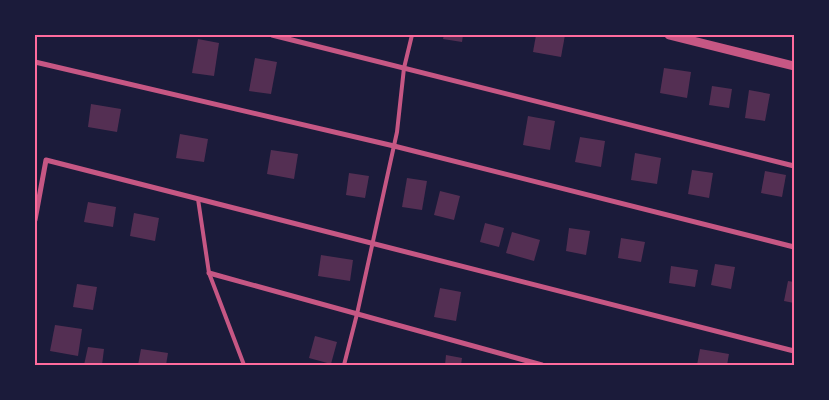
<svg xmlns="http://www.w3.org/2000/svg" width="829" height="400" font-family="'Open Sans',sans-serif">
<style>
.building{fill:#542f53}
.lines{fill:none;stroke-linecap:round;stroke-linejoin:round}
.service{stroke:#c65784;stroke-width:4}
.minor{stroke:#c65784;stroke-width:5}
.tertiary{stroke:#c65784;stroke-width:9}
.neatline{fill:none;stroke:#ff6b9d;stroke-width:2}
</style>
<rect width="100%" height="100%" fill="#1b1b3a"/>
<!-- building -->
<g class="building">
<polygon points="444,35 463,35 462,42 443,39"/>
<polygon points="536,35 565,35 561,57 533,52"/>
<polygon points="198,39 219,43 214,76 192,73"/>
<polygon points="255,58 277,62 271,94 249,91"/>
<polygon points="664,68 691,72 687,98 660,93"/>
<polygon points="712,86 732,89 729,108 709,105"/>
<polygon points="749,90 770,94 765,121 745,118"/>
<polygon points="91,104 121,109 117,132 88,127"/>
<polygon points="528,116 555,121 550,150 523,145"/>
<polygon points="180,134 208,139 204,162 176,158"/>
<polygon points="580,137 605,141 601,167 575,162"/>
<polygon points="271,150 298,154 294,179 267,174"/>
<polygon points="635,153 661,158 657,184 631,180"/>
<polygon points="692,170 713,173 709,198 688,194"/>
<polygon points="765,171 786,175 782,197 761,193"/>
<polygon points="349,173 369,176 365,198 346,195"/>
<polygon points="407,178 427,181 422,210 402,207"/>
<polygon points="440,191 460,196 454,220 434,215"/>
<polygon points="88,202 116,207 113,227 84,222"/>
<polygon points="134,213 159,218 155,241 130,236"/>
<polygon points="485,223 504,228 499,247 480,242"/>
<polygon points="569,228 590,231 586,255 566,251"/>
<polygon points="512,232 540,240 534,261 506,253"/>
<polygon points="621,238 645,242 641,262 618,258"/>
<polygon points="321,255 353,260 350,281 318,276"/>
<polygon points="715,264 735,267 731,289 711,285"/>
<polygon points="671,266 698,270 695,287 669,283"/>
<polygon points="788,281 794,282 794,303 784,301"/>
<polygon points="77,284 97,287 93,310 73,307"/>
<polygon points="440,288 461,292 456,321 434,317"/>
<polygon points="55,325 82,329 78,356 50,351"/>
<polygon points="315,336 337,342 331,364 309,358"/>
<polygon points="88,347 104,349 102,365 84,365"/>
<polygon points="141,349 168,353 166,365 138,365"/>
<polygon points="700,349 729,354 727,365 697,365"/>
<polygon points="446,355 462,358 461,365 445,365"/>
</g>
<g class="lines">
<!-- service -->
<g class="service">
<polyline points="198,199 209,273 244,365"/>
<polyline points="344,365 357,314 397,132 404,68 412,35"/>
</g>
<!-- minor -->
<g class="minor">
<polyline points="272,35 794,166"/>
<polyline points="35,62 394,146 794,247"/>
<polyline points="35,220 46,160 794,351"/>
<polyline points="209,273 542,365"/>
</g>
<!-- tertiary -->
<polyline class="tertiary" points="669,35 794,66"/>
</g>
<!-- border -->
<rect width="829" height="400" fill="none" stroke="#1b1b3a" stroke-width="72"/>
<rect x="36" y="36" width="757" height="328" class="neatline"/>
</svg>
